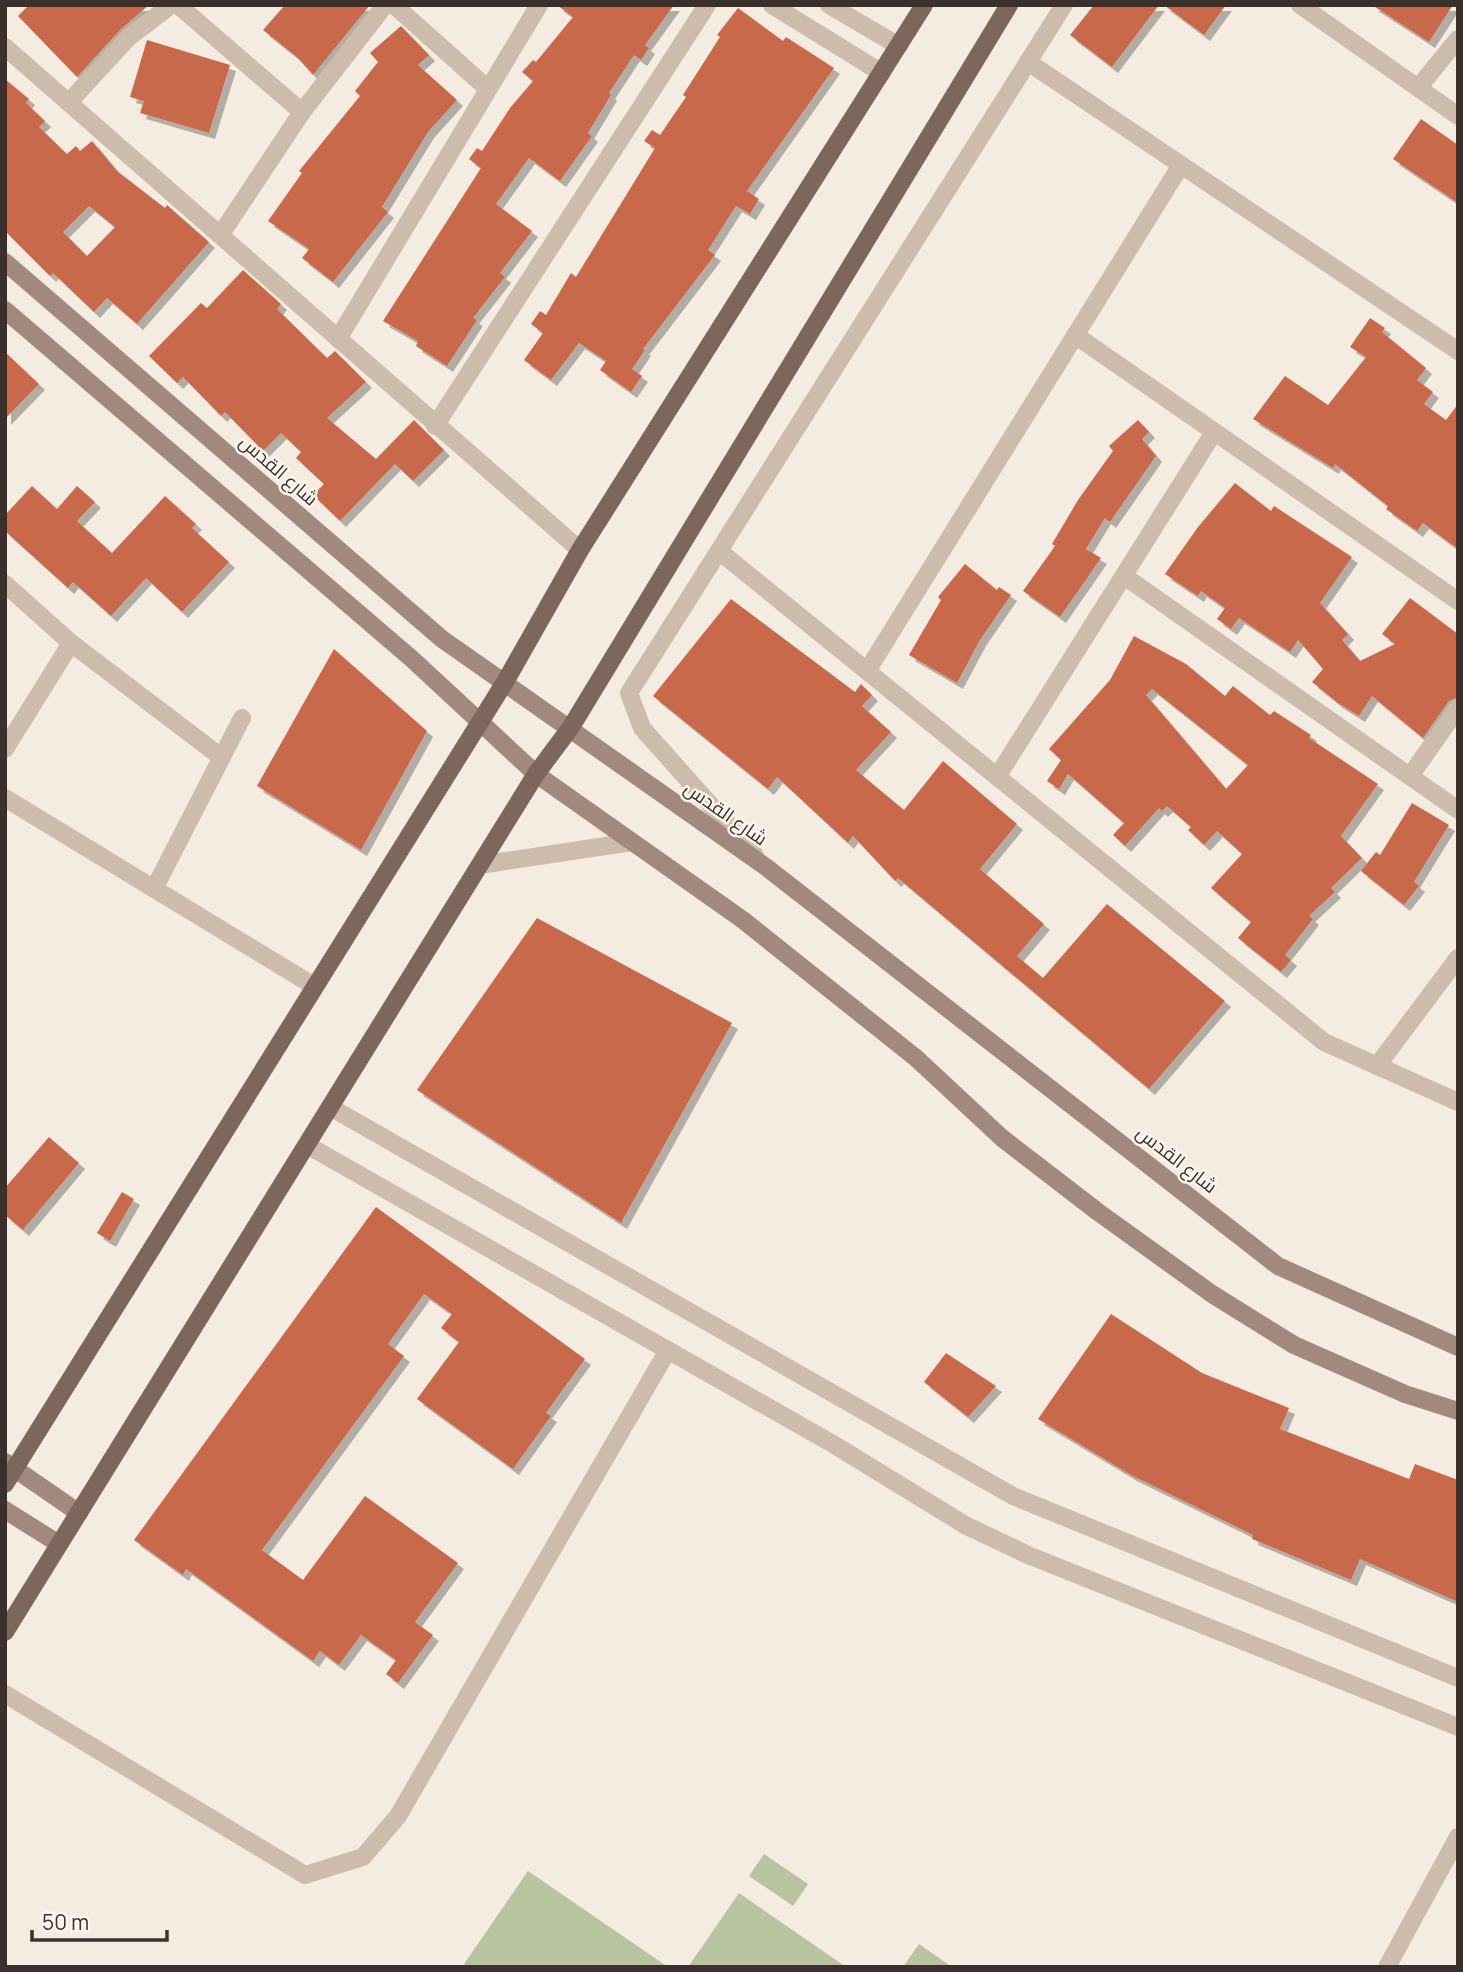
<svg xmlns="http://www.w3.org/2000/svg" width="1463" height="1972" font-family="Manrope,Cairo,sans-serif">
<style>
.green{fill:#b8c4a0}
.building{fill:#c8694b;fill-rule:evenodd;filter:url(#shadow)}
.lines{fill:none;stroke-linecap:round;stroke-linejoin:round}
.street{stroke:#cdbbac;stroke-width:18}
.secondary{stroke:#a18a7d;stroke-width:18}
.primary{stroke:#7d675c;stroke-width:18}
.labels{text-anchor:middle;stroke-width:5;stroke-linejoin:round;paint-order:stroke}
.street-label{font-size:19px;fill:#3b302b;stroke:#fbf5ee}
</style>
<defs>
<filter id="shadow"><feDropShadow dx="6" dy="6" stdDeviation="0" flood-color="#0004"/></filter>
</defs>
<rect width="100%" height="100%" fill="#f4ebe1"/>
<!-- green -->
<g class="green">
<polygon points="764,1854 808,1884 793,1906 749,1876"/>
<polygon points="528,1871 665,1965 664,1967 468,1967 464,1964"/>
<polygon points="739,1893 846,1967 688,1967"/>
<polygon points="919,1944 952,1967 903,1967"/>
</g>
<!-- building -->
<g class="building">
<polygon points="29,5 149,5 121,29 77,77 18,16"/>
<polygon points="285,5 370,5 313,75 297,57 263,30"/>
<polygon points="557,5 674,5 645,45 649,48 641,60 634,55 609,93 611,95 588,133 592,136 560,181 529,158 496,204 532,231 500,273 505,277 473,318 477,320 447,366 416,346 418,341 383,321 481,168 469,159 477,148 482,151 510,108 533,81 522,72 533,60 536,62 573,17"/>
<polygon points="1094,5 1159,5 1112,67 1070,35"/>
<polygon points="1164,5 1226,5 1204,35"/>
<polygon points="1372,5 1453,5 1429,42"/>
<polygon points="738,8 783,41 786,37 834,68 747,191 759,199 750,214 736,206 708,250 715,255 643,349 645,350 632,369 642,376 631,392 600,370 606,361 579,343 551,380 524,360 543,333 531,324 540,311 546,315 571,273 576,277 655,148 644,141 652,130 660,135 686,97 683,95 720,37 717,35"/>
<polygon points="401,26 429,55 418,65 457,100 428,132 382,207 388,212 333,282 302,258 309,249 268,221 302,173 299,171 360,96 355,91 378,62 370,53"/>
<polygon points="147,40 230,65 209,133 140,113 144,101 130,97"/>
<path d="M5,79l24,20 -3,4 19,18 -6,6 28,27 9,-8 4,5 12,-10 25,30 48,37 2,-3 42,37 -72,82 -30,-26 -13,14 -41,-39 -3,3 -45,-45zM89,206l26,21 -28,29 -24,-24z"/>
<polygon points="1421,119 1458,145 1458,203 1393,159"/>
<polygon points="243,270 281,304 277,309 327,358 335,351 366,382 327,418 376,459 414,420 444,450 413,481 395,464 340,521 313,495 324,484 296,458 301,452 281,433 263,451 225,412 221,416 183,377 177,383 149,356 201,303 207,308"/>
<polygon points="1370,318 1385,328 1382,332 1426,368 1417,380 1433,392 1424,404 1446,420 1458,404 1458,549 1423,523 1417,531 1386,509 1388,506 1335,464 1333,468 1253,419 1285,376 1328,405 1366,357 1350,347"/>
<polygon points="5,352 39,384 5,419"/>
<polygon points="1138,420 1149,432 1142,439 1156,456 1110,522 1105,518 1086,549 1101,558 1060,617 1023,591 1055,546 1052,544 1078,500 1113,451 1109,446"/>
<polygon points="1235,483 1271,511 1274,506 1352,557 1320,603 1348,634 1342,640 1360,661 1395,644 1382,634 1410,598 1458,634 1458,697 1449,701 1423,738 1372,696 1359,716 1338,703 1312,682 1323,669 1298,640 1290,652 1239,618 1231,629 1217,619 1225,608 1201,591 1198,596 1165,574 1198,527"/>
<polygon points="32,486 57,509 77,486 95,502 77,521 112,553 165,496 196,524 192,528 229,562 182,612 146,578 111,616 73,582 68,588 5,531 5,515"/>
<polygon points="965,564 997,590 999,587 1011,595 980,640 957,683 909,655 941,600 938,597"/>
<polygon points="731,599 855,692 861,684 872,695 862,706 891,732 856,770 904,810 943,761 1017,824 980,869 1044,924 1017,956 1043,978 1107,904 1225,1001 1149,1089 898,878 895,881 853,836 848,843 777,777 768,789 653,696"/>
<path d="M1134,636l52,28 39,32 8,-10 37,29 4,-4 37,24 -2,3 69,46 -37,52 21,22 -31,30 4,4 -26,24 4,3 -28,36 6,5 -10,12 -43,-34 13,-16 -40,-34 31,-34 -25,-23 -13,14 -16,-15 3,-3 -24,-21 -5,5 -3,-3 -34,38 -12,-11 11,-12 -56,-49 -9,15 -12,-8 14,-21 -12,-11 61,-69zM1152,689l96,76 -22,24 -80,-94z"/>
<polygon points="334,649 427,731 361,850 257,786"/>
<polygon points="1412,803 1449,825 1414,882 1419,886 1404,905 1361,871 1376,852 1380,855"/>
<polygon points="537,918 732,1023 621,1223 417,1090"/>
<polygon points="49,1137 79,1163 23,1230 5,1215 5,1188"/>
<polygon points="122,1192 134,1199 110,1241 97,1233"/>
<polygon points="376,1207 585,1359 546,1413 551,1416 513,1469 417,1399 459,1342 441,1328 452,1314 424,1294 388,1344 404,1356 262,1550 303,1580 365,1496 458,1563 415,1622 433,1635 398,1683 386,1674 396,1660 361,1635 339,1665 320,1651 313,1661 186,1569 183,1575 134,1540"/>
<polygon points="1111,1314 1202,1373 1289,1408 1280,1429 1409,1479 1415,1464 1458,1480 1458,1602 1360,1559 1351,1580 1252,1539 1253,1535 1131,1475 1038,1419"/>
<polygon points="946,1353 996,1386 968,1417 924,1382"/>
</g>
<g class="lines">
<!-- street -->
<g class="street">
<polyline points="178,5 302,112 221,234"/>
<polyline points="394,5 488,89"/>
<polyline points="772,5 882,73"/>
<polyline points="829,5 899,46"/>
<polyline points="1300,5 1458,116"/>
<polyline points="5,47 580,550"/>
<polyline points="1028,62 1458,351"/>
<polyline points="1418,88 1458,39"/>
<polyline points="69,102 129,37 171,5"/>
<polyline points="302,112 385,5"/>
<polyline points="1075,335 1458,601"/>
<polyline points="338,339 539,5"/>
<polyline points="435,426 707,5"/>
<polyline points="719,551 1324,1042 1458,1102"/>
<polyline points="1124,576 1458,810"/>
<polyline points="5,584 71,643 221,757"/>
<polyline points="867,671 1181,165"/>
<polyline points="5,749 71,643"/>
<polyline points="1410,776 1458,708"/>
<polyline points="997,777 1214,432"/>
<polyline points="5,798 314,986"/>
<polyline points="754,854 642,728 629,693 1064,5"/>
<polyline points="480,865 632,842"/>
<polyline points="154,889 242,718"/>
<polyline points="1377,1066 1458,958"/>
<polyline points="330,1107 1013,1496 1458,1678"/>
<polyline points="307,1145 833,1444 965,1525 1028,1555 1458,1727"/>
<polyline points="5,1694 305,1875 363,1857 398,1816 668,1350"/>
<polyline points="1387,1967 1458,1837"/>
</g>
<!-- secondary -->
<g class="secondary">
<polyline points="5,262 442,639 766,867 1278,1266 1458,1347"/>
<polyline points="5,310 412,659 536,774 743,920 916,1058 1002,1138 1098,1212 1212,1294 1294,1345 1405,1394 1458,1411"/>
<polyline points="5,1462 79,1513"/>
<polyline points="5,1510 59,1544"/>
</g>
<!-- primary -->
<g class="primary">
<polyline points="5,1484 505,682 580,550 924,5"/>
<polyline points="5,1632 536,774 571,727 1009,5"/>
</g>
</g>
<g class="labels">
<!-- street labels -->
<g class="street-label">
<text transform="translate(279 470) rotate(41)" y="7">شارع القدس</text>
<text transform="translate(726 813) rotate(35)" y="7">شارع القدس</text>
<text transform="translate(1177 1159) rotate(38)" y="7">شارع القدس</text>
</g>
</g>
<!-- border -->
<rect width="1463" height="1972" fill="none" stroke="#3b302b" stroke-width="14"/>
<!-- scale -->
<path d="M32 1930v10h135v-10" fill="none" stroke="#3b302b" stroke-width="3.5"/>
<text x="42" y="1930" font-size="21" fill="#3b302b" stroke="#fbf5ee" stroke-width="5" paint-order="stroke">50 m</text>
</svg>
